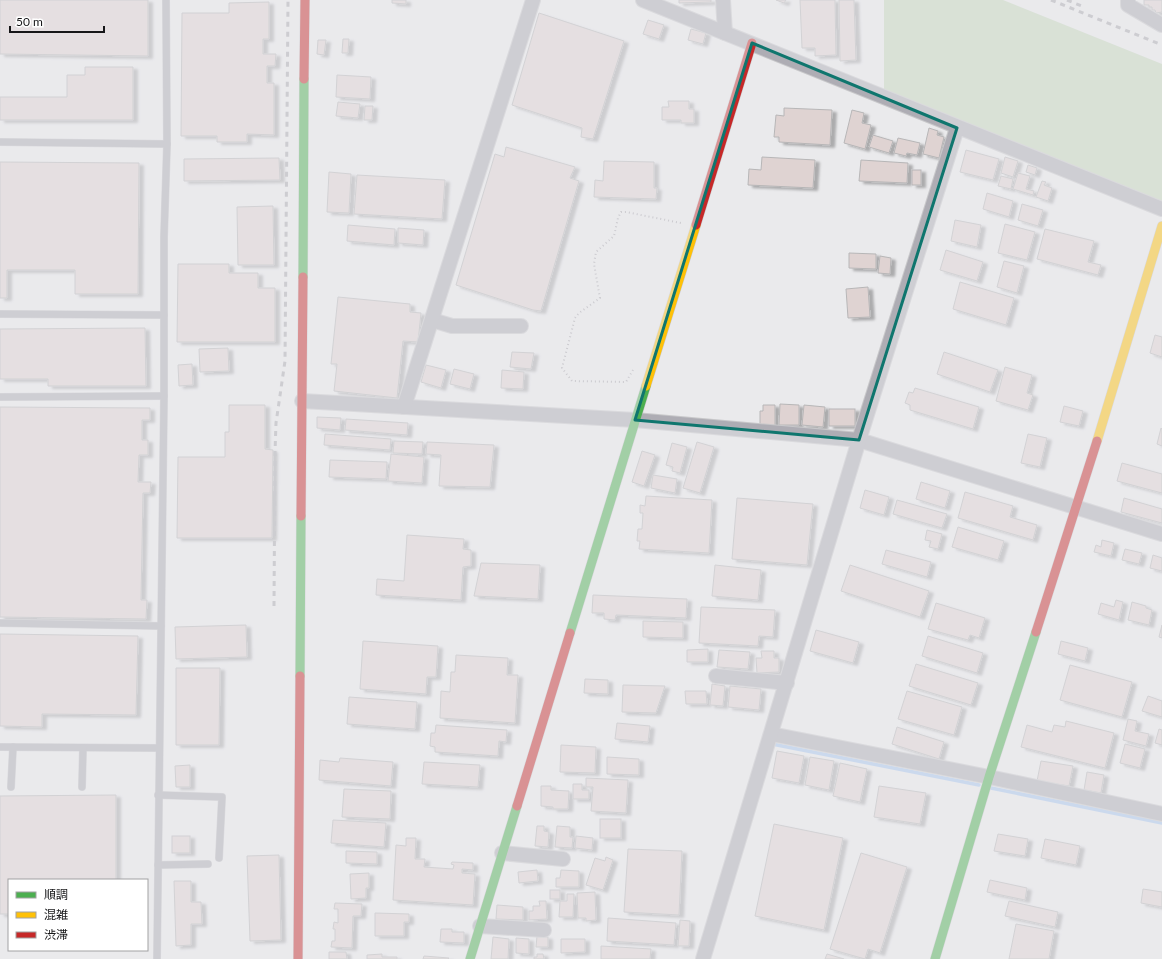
<svg xmlns="http://www.w3.org/2000/svg" width="1162" height="959" font-family="Lato,'Noto Sans JP',sans-serif">
<style>
.green{fill:#c6d7bb}
.lines{fill:none;stroke-linecap:round;stroke-linejoin:round}
.stream{stroke:#a7c6ee;stroke-width:3.5}
.building{fill:#dfd3d2;stroke:#b7b6b7;filter:url(#shadow)}
.lane-casing{stroke:#c8c8ca;stroke-width:8}
.street-casing{stroke:#c8c8ca;stroke-width:16}
.fast-casing{stroke:#c8c8ca;stroke-width:10}
.slow-casing{stroke:#c8c8ca;stroke-width:10}
.jam-casing{stroke:#c8c8ca;stroke-width:10}
.path{stroke:#a9a7ab;stroke-width:2;stroke-dasharray:1 3;stroke-linecap:butt}
.lane{stroke:#aeadb4;stroke-width:7}
.street{stroke:#aeadb4;stroke-width:14}
.fast{stroke:#4caf50;stroke-width:9}
.slow{stroke:#ffc107;stroke-width:9}
.jam{stroke:#c62828;stroke-width:9}
.rail{stroke:#acaaaf;stroke-width:3;stroke-dasharray:5 5;stroke-linecap:butt}
.marked{fill:none;stroke:#0f766e;stroke-width:3;stroke-linejoin:round}
</style>
<defs>
<filter id="shadow"><feDropShadow dx="4.5" dy="2.5" stdDeviation="1" flood-color="#0004"/></filter>
</defs>
<rect width="100%" height="100%" fill="#eaeaec"/>
<!-- green -->
<polygon class="green" points="884,0 1003,0 1162,64 1162,209 884,98"/>
<g class="lines">
<!-- stream -->
<g class="stream">
<polyline points="772,744 979,785"/>
<polyline points="991,788 1162,823"/>
</g>
</g>
<!-- building -->
<g class="building">
<polygon points="0,0 148,0 148,56 0,54"/>
<polygon points="392,0 406,0 406,4 392,3"/>
<polygon points="679,0 711,0 711,2 679,3"/>
<polygon points="776,0 786,0 784,3"/>
<polygon points="800,0 835,0 836,55 815,56 815,48 802,48"/>
<polygon points="839,0 854,0 856,60 840,61"/>
<polygon points="1144,0 1162,0 1162,12 1156,13 1155,10 1152,10 1152,7 1149,7 1149,5 1144,5"/>
<polygon points="269,2 269,39 263,39 263,54 276,54 275,66 267,66 267,83 274,83 274,135 247,134 247,142 217,142 217,136 181,136 182,13 229,13 229,3"/>
<polygon points="539,13 624,41 593,139 581,137 582,128 512,105"/>
<polygon points="648,20 664,25 659,39 643,34"/>
<polygon points="691,29 706,33 703,44 688,40"/>
<polygon points="343,39 349,39 348,53 342,53"/>
<polygon points="318,40 326,40 324,55 317,54"/>
<polygon points="85,67 133,67 133,120 0,120 0,97 67,97 67,75 85,75"/>
<polygon points="337,75 371,77 370,99 336,97"/>
<polygon points="668,101 689,101 689,109 694,109 694,123 681,123 681,120 662,120 662,107 669,107"/>
<polygon points="338,102 360,104 358,118 336,116"/>
<polygon points="365,106 373,106 372,120 364,120"/>
<polygon points="784,108 832,110 830,145 779,142 779,137 774,137 776,115 784,116"/>
<polygon points="852,110 864,113 862,123 871,125 865,149 844,143"/>
<polygon points="929,128 938,131 937,135 944,137 939,158 923,154"/>
<polygon points="873,135 893,141 889,153 869,147"/>
<polygon points="898,138 920,143 917,155 907,153 906,156 894,153"/>
<polygon points="506,147 575,167 570,178 579,181 541,311 533,310 456,285 495,154 504,157"/>
<polygon points="966,150 999,159 993,180 960,172"/>
<polygon points="762,157 815,160 813,188 748,185 749,169 761,170"/>
<polygon points="1005,157 1018,161 1013,177 1001,173"/>
<polygon points="279,158 280,180 184,181 184,159"/>
<polygon points="861,160 908,163 907,183 859,181"/>
<polygon points="604,161 654,162 654,188 657,188 656,199 594,197 595,180 603,181"/>
<polygon points="0,162 139,163 138,294 75,294 75,270 7,270 7,298 0,298"/>
<polygon points="1028,165 1037,168 1035,175 1026,172"/>
<rect x="912" y="170" width="9" height="15"/>
<polygon points="329,172 351,174 349,213 327,212"/>
<polygon points="1018,173 1030,176 1026,189 1034,191 1033,195 1013,189"/>
<polygon points="357,175 445,180 442,219 354,214"/>
<polygon points="1001,176 1013,179 1011,189 998,186"/>
<polygon points="1042,181 1046,182 1044,185 1052,188 1048,201 1036,197"/>
<polygon points="987,193 1013,201 1009,217 983,209"/>
<polygon points="1022,204 1043,210 1038,226 1018,220"/>
<polygon points="273,206 274,265 238,265 237,207"/>
<polygon points="955,220 981,225 977,247 951,241"/>
<polygon points="1005,224 1035,232 1027,260 998,253"/>
<polygon points="348,225 395,229 394,245 347,241"/>
<polygon points="398,228 424,230 423,245 398,243"/>
<polygon points="1045,229 1094,241 1088,262 1101,265 1098,275 1037,259"/>
<polygon points="946,250 983,262 977,281 940,270"/>
<polygon points="849,253 876,254 876,269 849,268"/>
<polygon points="880,256 891,258 890,274 878,273"/>
<polygon points="1004,261 1024,266 1017,293 997,287"/>
<polygon points="178,264 229,264 229,273 258,273 258,288 275,288 275,342 177,342"/>
<polygon points="960,282 1014,298 1006,325 953,309"/>
<polygon points="868,287 870,317 848,318 846,289"/>
<polygon points="338,297 410,304 410,312 421,313 418,342 403,341 397,398 334,391 337,364 331,364"/>
<polygon points="145,328 146,386 48,386 48,379 0,379 0,329"/>
<polygon points="1155,335 1162,337 1162,357 1150,353"/>
<polygon points="228,348 229,371 200,372 199,349"/>
<polygon points="512,352 534,353 531,369 510,367"/>
<polygon points="944,352 998,370 990,392 937,374"/>
<polygon points="192,364 193,385 179,386 178,365"/>
<polygon points="426,365 446,370 441,388 421,382"/>
<polygon points="1005,367 1032,375 1027,393 1033,395 1028,410 996,401"/>
<polygon points="454,369 474,374 470,389 450,384"/>
<polygon points="502,370 524,372 523,389 501,388"/>
<polygon points="915,388 979,407 973,429 910,410 910,405 905,403 909,392 913,393"/>
<polygon points="780,404 799,405 799,425 779,425"/>
<polygon points="229,405 265,405 265,449 273,450 272,538 177,538 178,457 225,457 225,432 229,432"/>
<polygon points="763,405 775,405 775,429 760,429 760,411 763,411"/>
<polygon points="804,405 825,407 823,427 802,425"/>
<polygon points="1064,406 1083,411 1079,426 1060,422"/>
<polygon points="0,407 150,408 150,420 142,420 142,440 148,440 148,455 139,455 138,482 151,482 150,493 143,493 141,600 147,600 146,619 0,617"/>
<rect x="829" y="409" width="26" height="17"/>
<polygon points="317,417 341,418 340,430 317,428"/>
<polygon points="346,419 408,423 407,435 345,430"/>
<polygon points="1161,428 1162,429 1162,446 1157,444"/>
<polygon points="325,434 391,439 390,450 324,445"/>
<polygon points="1028,434 1047,438 1040,467 1021,463"/>
<polygon points="394,441 423,442 422,454 393,453"/>
<polygon points="427,442 494,445 490,487 439,486 441,455 426,454"/>
<polygon points="697,442 714,447 700,493 683,488"/>
<polygon points="672,443 687,447 680,473 672,471 673,467 666,465"/>
<polygon points="642,451 655,455 644,486 632,482"/>
<polygon points="391,454 424,457 422,483 388,481"/>
<polygon points="330,460 387,462 386,479 329,477"/>
<polygon points="1122,463 1162,474 1162,493 1117,481"/>
<polygon points="653,475 677,479 675,493 651,488"/>
<polygon points="921,482 950,491 945,508 916,499"/>
<polygon points="865,490 889,497 884,515 860,508"/>
<polygon points="965,492 1013,506 1010,517 1037,525 1033,540 958,518"/>
<polygon points="646,496 712,500 709,553 639,549 640,541 637,541 638,529 642,529 643,513 640,513 640,505 645,506"/>
<polygon points="737,498 813,504 807,565 732,559"/>
<polygon points="1124,498 1162,509 1162,523 1121,512"/>
<polygon points="897,500 947,514 942,528 893,514"/>
<polygon points="958,527 1004,541 998,560 952,547"/>
<polygon points="927,530 942,534 938,549 929,547 931,541 925,540"/>
<polygon points="407,535 464,539 463,549 471,550 471,566 463,567 461,600 376,595 377,579 404,581"/>
<polygon points="1102,540 1114,543 1111,556 1094,552 1096,545 1101,547"/>
<polygon points="1125,549 1142,553 1139,564 1122,560"/>
<polygon points="886,550 931,562 927,577 882,564"/>
<polygon points="1153,555 1162,558 1162,571 1150,568"/>
<polygon points="481,563 540,565 538,599 474,596"/>
<polygon points="715,565 761,570 758,600 712,596"/>
<polygon points="850,565 929,591 920,617 841,591"/>
<polygon points="593,595 687,599 686,618 616,615 615,620 604,619 604,613 592,613"/>
<polygon points="1116,600 1123,602 1119,620 1098,614 1101,603 1114,607"/>
<polygon points="1132,602 1146,606 1146,608 1152,610 1149,625 1128,620"/>
<polygon points="936,603 985,618 979,638 970,635 968,640 928,629"/>
<polygon points="701,607 775,610 773,637 759,636 758,646 699,643"/>
<polygon points="643,621 683,622 683,638 643,637"/>
<polygon points="246,625 247,657 176,659 175,627"/>
<polygon points="1162,625 1162,638 1159,637"/>
<polygon points="816,630 859,642 853,663 810,651"/>
<polygon points="0,634 138,636 136,715 42,714 42,727 0,726"/>
<polygon points="928,636 983,653 977,673 922,656"/>
<polygon points="363,641 438,646 436,677 427,677 426,694 360,689"/>
<polygon points="1061,641 1088,648 1085,661 1058,654"/>
<polygon points="708,649 708,662 687,662 687,650"/>
<polygon points="719,650 750,652 748,669 717,667"/>
<polygon points="761,651 774,651 774,658 779,658 779,672 757,673 756,658 762,658"/>
<polygon points="456,655 508,658 507,675 518,675 515,723 440,718 441,691 450,692 451,672 455,672"/>
<polygon points="916,664 978,683 971,705 909,686"/>
<polygon points="1070,665 1132,682 1122,717 1060,700"/>
<polygon points="176,668 220,668 219,745 176,745"/>
<polygon points="585,679 608,680 608,694 584,693"/>
<polygon points="712,684 725,686 723,706 710,705"/>
<polygon points="623,685 665,686 656,713 622,712"/>
<polygon points="730,686 761,689 759,710 728,707"/>
<polygon points="685,691 706,691 707,704 686,704"/>
<polygon points="907,691 962,707 954,735 898,719"/>
<polygon points="1148,696 1162,701 1162,717 1142,711"/>
<polygon points="349,697 417,702 415,729 347,724"/>
<polygon points="1128,719 1137,721 1135,731 1149,734 1146,746 1123,740"/>
<polygon points="1066,721 1114,733 1105,768 1021,747 1027,725 1052,732 1054,725 1065,727"/>
<polygon points="617,723 650,726 648,742 615,739"/>
<polygon points="436,725 507,730 506,742 499,741 498,756 435,752 435,747 430,746 431,733 435,733"/>
<polygon points="897,727 944,742 939,759 892,744"/>
<polygon points="1159,729 1162,730 1162,745 1155,743"/>
<polygon points="1125,744 1145,749 1140,768 1120,763"/>
<polygon points="561,745 596,747 595,773 560,772"/>
<polygon points="777,751 804,756 799,783 772,778"/>
<polygon points="607,757 639,759 639,775 607,774"/>
<polygon points="810,757 834,761 829,790 805,785"/>
<polygon points="340,758 393,762 391,786 319,780 320,760 339,762"/>
<polygon points="1041,761 1073,766 1069,786 1037,781"/>
<polygon points="424,762 480,765 478,787 422,784"/>
<polygon points="840,763 867,769 860,802 833,796"/>
<polygon points="190,765 190,787 176,787 175,766"/>
<polygon points="1087,772 1104,775 1101,793 1084,790"/>
<polygon points="586,778 628,780 626,813 591,811 593,787 586,787"/>
<polygon points="573,784 582,784 582,790 589,790 589,799 573,799"/>
<polygon points="541,786 551,786 551,790 569,791 568,809 553,809 553,807 541,806"/>
<polygon points="879,786 926,793 920,824 874,817"/>
<polygon points="344,789 391,791 390,819 342,817"/>
<polygon points="116,795 116,880 9,880 9,914 0,914 0,796"/>
<rect x="600" y="819" width="21" height="19"/>
<polygon points="333,820 386,823 384,847 331,843"/>
<polygon points="774,824 843,838 824,930 755,916"/>
<polygon points="537,826 544,826 544,831 549,832 548,847 535,846"/>
<polygon points="557,826 570,827 570,837 573,837 572,848 555,847"/>
<polygon points="998,834 1028,839 1025,856 994,851"/>
<rect x="172" y="836" width="18" height="17"/>
<polygon points="576,836 593,838 592,850 575,848"/>
<polygon points="406,838 416,838 415,859 425,859 424,867 453,869 454,865 451,864 452,862 473,863 473,870 462,869 462,873 475,874 473,905 393,900 396,845 406,846"/>
<polygon points="1045,839 1080,846 1076,865 1041,858"/>
<polygon points="628,849 682,851 679,915 624,912"/>
<polygon points="346,851 377,852 377,864 346,863"/>
<polygon points="861,853 907,867 880,953 868,949 865,959 830,949"/>
<polygon points="279,855 281,940 250,941 247,856"/>
<polygon points="606,857 613,860 603,890 586,885 595,858 605,861"/>
<polygon points="537,870 538,881 519,883 518,872"/>
<polygon points="561,870 579,871 579,887 556,887 556,878 560,878"/>
<polygon points="369,873 369,888 366,888 366,898 351,899 350,874"/>
<polygon points="990,880 1027,888 1025,900 987,892"/>
<polygon points="174,881 191,881 191,902 201,902 202,924 191,924 191,945 176,946"/>
<polygon points="1143,889 1162,892 1162,907 1141,903"/>
<rect x="550" y="890" width="10" height="9"/>
<polygon points="595,892 596,920 586,921 586,918 578,918 577,893"/>
<polygon points="567,894 574,894 573,917 559,917 560,901 567,901"/>
<polygon points="539,901 546,901 547,919 529,920 529,911 533,911 533,906 540,906"/>
<polygon points="1009,901 1058,912 1055,927 1005,916"/>
<polygon points="335,903 362,904 361,916 353,916 352,948 331,947 332,941 335,941 335,929 333,929 334,922 338,923 338,909 334,909"/>
<polygon points="497,905 523,907 523,920 496,919"/>
<polygon points="375,913 409,914 409,922 404,922 404,936 375,936"/>
<polygon points="608,918 676,923 674,945 607,941"/>
<polygon points="680,920 690,921 689,946 678,946"/>
<polygon points="1016,924 1054,931 1049,959 1009,959"/>
<polygon points="441,929 452,929 452,932 464,932 464,943 440,942"/>
<polygon points="537,936 548,937 548,947 536,947"/>
<polygon points="493,937 509,939 508,959 491,959"/>
<polygon points="516,938 529,939 529,954 516,953"/>
<polygon points="561,939 585,939 585,952 561,953"/>
<polygon points="601,946 651,949 650,959 601,959"/>
<polygon points="329,952 346,952 347,959 329,959"/>
<polygon points="382,954 382,957 397,957 397,959 367,959 367,955"/>
<polygon points="537,954 543,954 544,959 534,959 534,957 537,957"/>
<polygon points="827,954 844,959 825,959"/>
<polygon points="424,956 449,958 448,959 423,959"/>
</g>
<g class="lines">
<!-- lane casing -->
<g class="lane-casing">
<g id="lane">
<polyline points="0,142 167,144"/>
<polyline points="0,314 164,315"/>
<polyline points="0,397 164,396"/>
<polyline points="0,623 161,626"/>
<polyline points="0,747 159,748"/>
<polyline points="11,787 13,747"/>
<polyline points="82,787 83,748"/>
<polyline points="158,795 222,797 219,858"/>
<polyline points="158,865 208,864"/>
<polyline points="157,959 164,396 164,237 167,144 166,0"/>
</g>
</g>
<!-- street casing -->
<g class="street-casing">
<g id="street">
<polyline points="643,0 1162,209"/>
<polyline points="723,0 725,33"/>
<polyline points="1128,0 1128,5 1162,25"/>
<polyline points="432,320 452,326 521,326"/>
<polyline points="302,401 635,420 859,440 1162,534"/>
<polyline points="404,407 533,0"/>
<polyline points="716,676 787,683"/>
<polyline points="771,734 989,777 1162,814"/>
<polyline points="502,853 563,859"/>
<polyline points="480,926 544,930"/>
<polyline points="703,959 859,440 957,128"/>
</g>
</g>
<!-- fast casing -->
<g class="fast-casing">
<g id="fast">
<polyline points="303,277 304,79"/>
<polyline points="570,633 646,386"/>
<polyline points="300,676 301,516"/>
<polyline points="470,959 517,806"/>
<polyline points="935,959 989,777 1036,632"/>
</g>
</g>
<!-- slow casing -->
<g class="slow-casing">
<g id="slow">
<polyline points="646,386 696,225"/>
<polyline points="1097,441 1162,226"/>
</g>
</g>
<!-- jam casing -->
<g class="jam-casing">
<g id="jam">
<polyline points="304,79 305,0"/>
<polyline points="696,225 752,43"/>
<polyline points="301,516 303,277"/>
<polyline points="1036,632 1097,441"/>
<polyline points="517,806 570,633"/>
<polyline points="298,959 300,676"/>
</g>
</g>
<!-- path -->
<polyline class="path" points="633,370 626,382 572,381 562,368 575,318 579,313 600,298 594,264 596,252 614,236 618,218 621,212 626,212 681,223"/>
<!-- lane -->
<use href="#lane" class="lane"/>
<!-- street -->
<use href="#street" class="street"/>
<!-- fast -->
<use href="#fast" class="fast"/>
<!-- slow -->
<use href="#slow" class="slow"/>
<!-- jam -->
<use href="#jam" class="jam"/>
<!-- rail -->
<g class="rail">
<polyline points="1051,0 1162,45"/>
<polyline points="1067,0 1084,7"/>
<polyline points="274,606 275,452 276,423 285,361 288,0"/>
</g>
</g>
<!-- marked area -->
<path d="M0 0H1162V959H0ZM752,43l205,85 -98,312 -224,-20z" fill="#eaeaec" fill-opacity=".55" fill-rule="evenodd"/>
<path class="marked" d="M752,43l205,85 -98,312 -224,-20z"/>
<!-- legend -->
<rect x="8" y="879" width="140" height="72" fill="#ffffff" stroke="#a2a2a3"/>
<rect x="16" y="892" width="20" height="6" fill="#4caf50" stroke="#a2a2a3"/>
<text x="44" y="899" font-size="12" fill="#161618">順調</text>
<rect x="16" y="912" width="20" height="6" fill="#ffc107" stroke="#a2a2a3"/>
<text x="44" y="919" font-size="12" fill="#161618">混雑</text>
<rect x="16" y="932" width="20" height="6" fill="#c62828" stroke="#a2a2a3"/>
<text x="44" y="939" font-size="12" fill="#161618">渋滞</text>
<!-- scale -->
<path d="M10 26v6h94v-6" fill="none" stroke="#161618" stroke-width="2"/>
<text x="16" y="26" font-size="12" fill="#161618" stroke="#ffffff" stroke-width="3" paint-order="stroke">50 m</text>
</svg>
